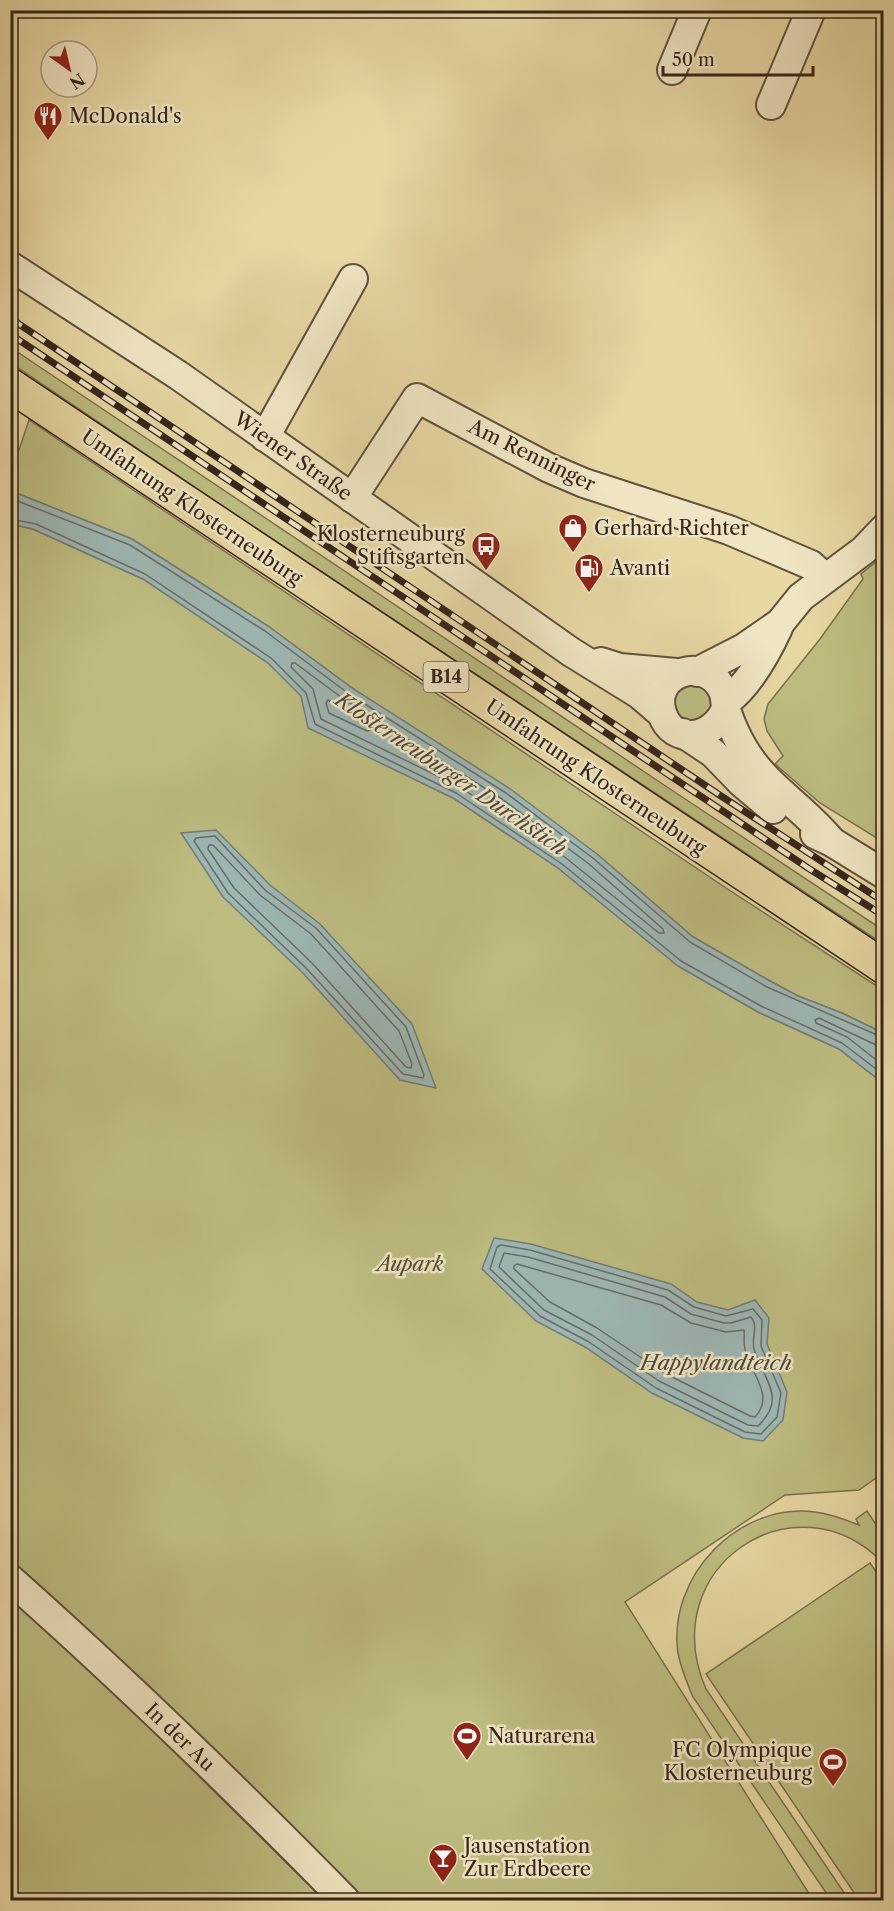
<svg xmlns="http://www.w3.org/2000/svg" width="894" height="1911" font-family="'Libre Caslon Text',serif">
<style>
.green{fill:#bdbc80;stroke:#79704e;stroke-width:1.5}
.water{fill:#9db6b3;stroke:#737c77;stroke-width:1.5}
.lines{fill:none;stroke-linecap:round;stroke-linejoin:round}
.shore{stroke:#696d68;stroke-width:1.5}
.minor-casing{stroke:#61513e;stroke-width:32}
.major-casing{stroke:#35241c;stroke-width:36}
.minor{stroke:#efe5c3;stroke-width:28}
.major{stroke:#e6d7a3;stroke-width:33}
.rail-casing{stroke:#35241c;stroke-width:7}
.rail{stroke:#efe5c3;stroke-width:4.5;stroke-dasharray:14;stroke-linecap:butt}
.labels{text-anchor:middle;stroke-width:5;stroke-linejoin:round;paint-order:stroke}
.shield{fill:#efe5c3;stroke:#6d5e4e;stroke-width:1.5}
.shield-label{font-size:18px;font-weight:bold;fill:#35241c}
.poi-label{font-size:20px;fill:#35241c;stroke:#efe5c3;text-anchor:start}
.street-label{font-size:20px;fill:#35241c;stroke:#efe5c3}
.park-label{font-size:20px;font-style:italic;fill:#574a35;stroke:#efe5c3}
.water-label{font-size:21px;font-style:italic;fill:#4f4842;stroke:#efe5c3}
</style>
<rect width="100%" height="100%" fill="#e6d7a3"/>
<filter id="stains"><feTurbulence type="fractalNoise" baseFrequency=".00333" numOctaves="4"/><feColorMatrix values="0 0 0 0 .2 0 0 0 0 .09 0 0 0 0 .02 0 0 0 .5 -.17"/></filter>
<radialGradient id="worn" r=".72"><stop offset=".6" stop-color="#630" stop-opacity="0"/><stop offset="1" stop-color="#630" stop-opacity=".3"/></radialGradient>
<!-- green -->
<g class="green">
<polygon points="10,347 670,789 883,930 883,944 258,530 11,363"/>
<polygon points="29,420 729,890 883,990 883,1033 842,1013 798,996 770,981 693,937 597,854 352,688 268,626 132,539 11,491 10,449 19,450"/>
<polygon points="10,524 33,529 143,579 268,663 366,755 453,798 558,868 678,966 758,1012 839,1049 883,1083 883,1473 859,1490 785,1495 625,1602 813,1900 351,1900 11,1570"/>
<polygon points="883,556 883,842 820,803 775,764 783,756 767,731 764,719 768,704 820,639 863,579 861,574"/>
<path d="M689,683l18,4 7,18 -17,18 -14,-3 -9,-11c1,-16 1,-17 15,-26z"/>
<path d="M867,1511l16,24v28c-87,-90 -230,4 -177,126l143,211h-18l-138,-203c-6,-14 -12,-28 -15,-44 -11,-76 60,-151 137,-141 16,2 29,7 44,13l-3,-6z"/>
<polygon points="870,1563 884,1583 883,1900 859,1900 706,1674"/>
<polygon points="10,1604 18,1605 133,1711 324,1900 11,1900"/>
</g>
<!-- water -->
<g class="water">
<polygon points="11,491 132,539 268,626 352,688 509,788 597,854 693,937 770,981 798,996 842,1013 883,1033 883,1083 839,1049 758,1012 678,966 558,868 453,798 308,728 301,696 268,663 143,579 33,529 11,524"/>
<polygon points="216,830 270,885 320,924 412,1024 436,1088 400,1080 302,972 223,897 181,833"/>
<polygon points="494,1238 531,1244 671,1284 697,1302 728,1310 755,1300 769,1318 767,1344 787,1392 783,1420 763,1441 743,1438 652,1393 585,1347 536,1321 482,1269"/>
</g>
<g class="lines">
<!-- shore -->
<g class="shore">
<polyline points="10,498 130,545 265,631 349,694 506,793 594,859 690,942 767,987 884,1038"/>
<polyline points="10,519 36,524 145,574 271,658 306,693 315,724 456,793 562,864 681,961 761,1006 842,1043 884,1075"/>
<polygon points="292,663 295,663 345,700 502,799 589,864 663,929 664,933 659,933 566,858 460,787 321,719 313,689 291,667"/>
<polygon points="328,700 370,726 370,730 367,731 329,713 326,703"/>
<polygon points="215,836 265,890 316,928 406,1027 424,1075 423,1078 403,1074 306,968 228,893 194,841 196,838"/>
<polygon points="209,845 213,845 260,895 311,934 399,1031 412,1064 411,1068 406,1067 312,963 234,888 208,849"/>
<polyline points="884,1046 876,1045 819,1018 815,1020 816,1023 847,1037 884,1066"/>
<polygon points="501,1245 530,1250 668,1290 694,1307 726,1316 753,1309 762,1320 761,1346 781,1393 777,1417 761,1434 745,1432 656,1388 589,1342 540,1316 490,1269 497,1247"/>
<path d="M504,1253l24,4 137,40 26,17 33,9h7l20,-6c8,9 0,21 3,32 9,31 34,48 4,77l-10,-1 -89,-44 -67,-46 -48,-25 -45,-43z"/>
<path d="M517,1264l144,41 30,18 35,9 18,-2c1,6 -1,12 1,19 4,23 31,46 10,68l-5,-1 -86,-43 -67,-45 -47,-26 -36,-33v-3z"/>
</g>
<!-- minor casing -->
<g class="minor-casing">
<g id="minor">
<polyline points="672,70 697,10"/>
<polyline points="771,105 811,10"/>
<polyline points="10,266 178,375 571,652 639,694 661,713"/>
<polyline points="265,437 353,279"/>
<polyline points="352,498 417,398 549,468 584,483 729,530 811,565 825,578"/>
<polyline points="601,662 620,668 676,673"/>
<polyline points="697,672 744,648 780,623 801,597 864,550 884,529"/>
<path d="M726,702c23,-17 40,-48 52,-74"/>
<path d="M726,708c-11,31 -54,39 -64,5 -13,-41 45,-59 61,-22 3,7 2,14 4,22 4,11 9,23 15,33 22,40 62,61 90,96"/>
<polyline points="683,733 713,753 741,782 773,809"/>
<polyline points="815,834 832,842 884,874"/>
<path d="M10,1579c116,103 227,211 335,321"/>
</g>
</g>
<!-- major casing -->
<g class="major-casing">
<polyline id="major" points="10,385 884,967"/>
</g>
<!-- minor -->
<use href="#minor" class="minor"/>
<!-- major -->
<use href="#major" class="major"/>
<!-- rail casing -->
<g class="rail-casing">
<g id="rail">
<polyline points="10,318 721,796 884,902"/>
<polyline points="10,334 808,868 884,916"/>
</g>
</g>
<!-- rail -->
<use href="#rail" class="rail"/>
</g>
<!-- icons -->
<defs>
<g id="restaurant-pin" transform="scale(1.5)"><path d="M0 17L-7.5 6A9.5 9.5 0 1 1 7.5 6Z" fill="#8f2418" stroke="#efe5c3"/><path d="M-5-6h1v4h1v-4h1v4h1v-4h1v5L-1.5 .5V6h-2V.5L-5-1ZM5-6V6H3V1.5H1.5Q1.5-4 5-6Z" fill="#fff"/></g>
<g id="shop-pin" transform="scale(1.5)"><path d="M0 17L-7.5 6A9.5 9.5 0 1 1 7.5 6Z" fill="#8f2418" stroke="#efe5c3"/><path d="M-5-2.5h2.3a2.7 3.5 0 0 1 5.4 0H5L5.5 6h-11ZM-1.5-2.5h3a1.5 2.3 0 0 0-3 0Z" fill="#fff"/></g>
<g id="bus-pin" transform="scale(1.5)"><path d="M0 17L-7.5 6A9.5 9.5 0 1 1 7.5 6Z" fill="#8f2418" stroke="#efe5c3"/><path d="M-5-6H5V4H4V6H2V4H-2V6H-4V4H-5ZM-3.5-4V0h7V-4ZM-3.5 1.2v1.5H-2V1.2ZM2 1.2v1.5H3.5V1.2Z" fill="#fff"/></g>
<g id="fuel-pin" transform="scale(1.5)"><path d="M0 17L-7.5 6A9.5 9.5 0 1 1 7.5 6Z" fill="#8f2418" stroke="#efe5c3"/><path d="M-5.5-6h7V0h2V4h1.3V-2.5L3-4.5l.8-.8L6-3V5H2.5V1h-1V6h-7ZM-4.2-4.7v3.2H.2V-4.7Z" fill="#fff"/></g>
<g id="stadium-pin" transform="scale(1.5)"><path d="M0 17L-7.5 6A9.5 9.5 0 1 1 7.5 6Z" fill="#8f2418" stroke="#efe5c3"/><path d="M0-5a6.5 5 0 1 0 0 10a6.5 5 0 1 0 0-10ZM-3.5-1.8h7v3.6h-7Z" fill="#fff"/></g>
<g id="bar-pin" transform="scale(1.5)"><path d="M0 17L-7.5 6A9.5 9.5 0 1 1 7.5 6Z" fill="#8f2418" stroke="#efe5c3"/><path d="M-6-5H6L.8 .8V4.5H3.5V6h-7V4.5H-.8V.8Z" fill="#fff"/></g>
</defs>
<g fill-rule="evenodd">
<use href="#restaurant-pin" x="48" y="116"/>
<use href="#shop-pin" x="573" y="528"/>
<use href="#bus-pin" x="486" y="546"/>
<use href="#fuel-pin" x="589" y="568"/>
<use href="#stadium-pin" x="467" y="1736"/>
<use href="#stadium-pin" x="833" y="1762"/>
<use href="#bar-pin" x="443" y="1858"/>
</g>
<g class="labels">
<!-- shield labels -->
<rect class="shield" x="423.5" y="662" width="45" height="30" rx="4.5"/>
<g class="shield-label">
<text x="446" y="683">B14</text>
</g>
<!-- poi labels -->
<g class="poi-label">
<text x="69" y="123">McDonald's</text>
<text x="594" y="535">Gerhard Richter</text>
<text x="465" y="541" text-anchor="end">Klosterneuburg<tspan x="465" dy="23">Stiftsgarten</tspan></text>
<text x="610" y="575">Avanti</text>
<text x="488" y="1743">Naturarena</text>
<text x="812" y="1757" text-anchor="end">FC Olympique<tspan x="812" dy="23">Klosterneuburg</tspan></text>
<text x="464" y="1853">Jausenstation<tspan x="464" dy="23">Zur Erdbeere</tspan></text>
</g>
<!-- street labels -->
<g class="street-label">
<text transform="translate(532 455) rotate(26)" y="7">Am Renninger</text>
<text transform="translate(293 456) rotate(35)" y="7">Wiener Straße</text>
<text transform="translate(192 507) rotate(34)" y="7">Umfahrung Klosterneuburg</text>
<text transform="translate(596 777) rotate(34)" y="7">Umfahrung Klosterneuburg</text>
<text transform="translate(180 1737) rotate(44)" y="7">In der Au</text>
</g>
<!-- park labels -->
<g class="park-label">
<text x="410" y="1271">Aupark</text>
</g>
<!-- water labels -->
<g class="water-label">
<text transform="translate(451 774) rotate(34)" y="7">Klosterneuburger Durchstich</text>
<text x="716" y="1370">Happylandteich</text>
</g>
</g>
<!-- margin -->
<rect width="894" height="1911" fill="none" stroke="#e6d7a3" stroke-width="36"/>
<rect x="12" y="12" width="870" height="1887" fill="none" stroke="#35241c" stroke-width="3"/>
<rect x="18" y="18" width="858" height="1875" fill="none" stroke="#35241c" stroke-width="1.5"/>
<!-- north arrow -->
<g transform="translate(69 69) rotate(146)"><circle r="28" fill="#efe5c3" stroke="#a59880" stroke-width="1.5"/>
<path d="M0-4.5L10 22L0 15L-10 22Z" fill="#8f2418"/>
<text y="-9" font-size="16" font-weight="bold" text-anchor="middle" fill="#35241c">N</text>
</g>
<!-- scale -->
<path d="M663 66v9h150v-9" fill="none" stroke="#35241c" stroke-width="3"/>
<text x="672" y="66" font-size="18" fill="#35241c" stroke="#efe5c3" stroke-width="4.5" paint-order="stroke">50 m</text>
<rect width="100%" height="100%" filter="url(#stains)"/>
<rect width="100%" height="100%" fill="url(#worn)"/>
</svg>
